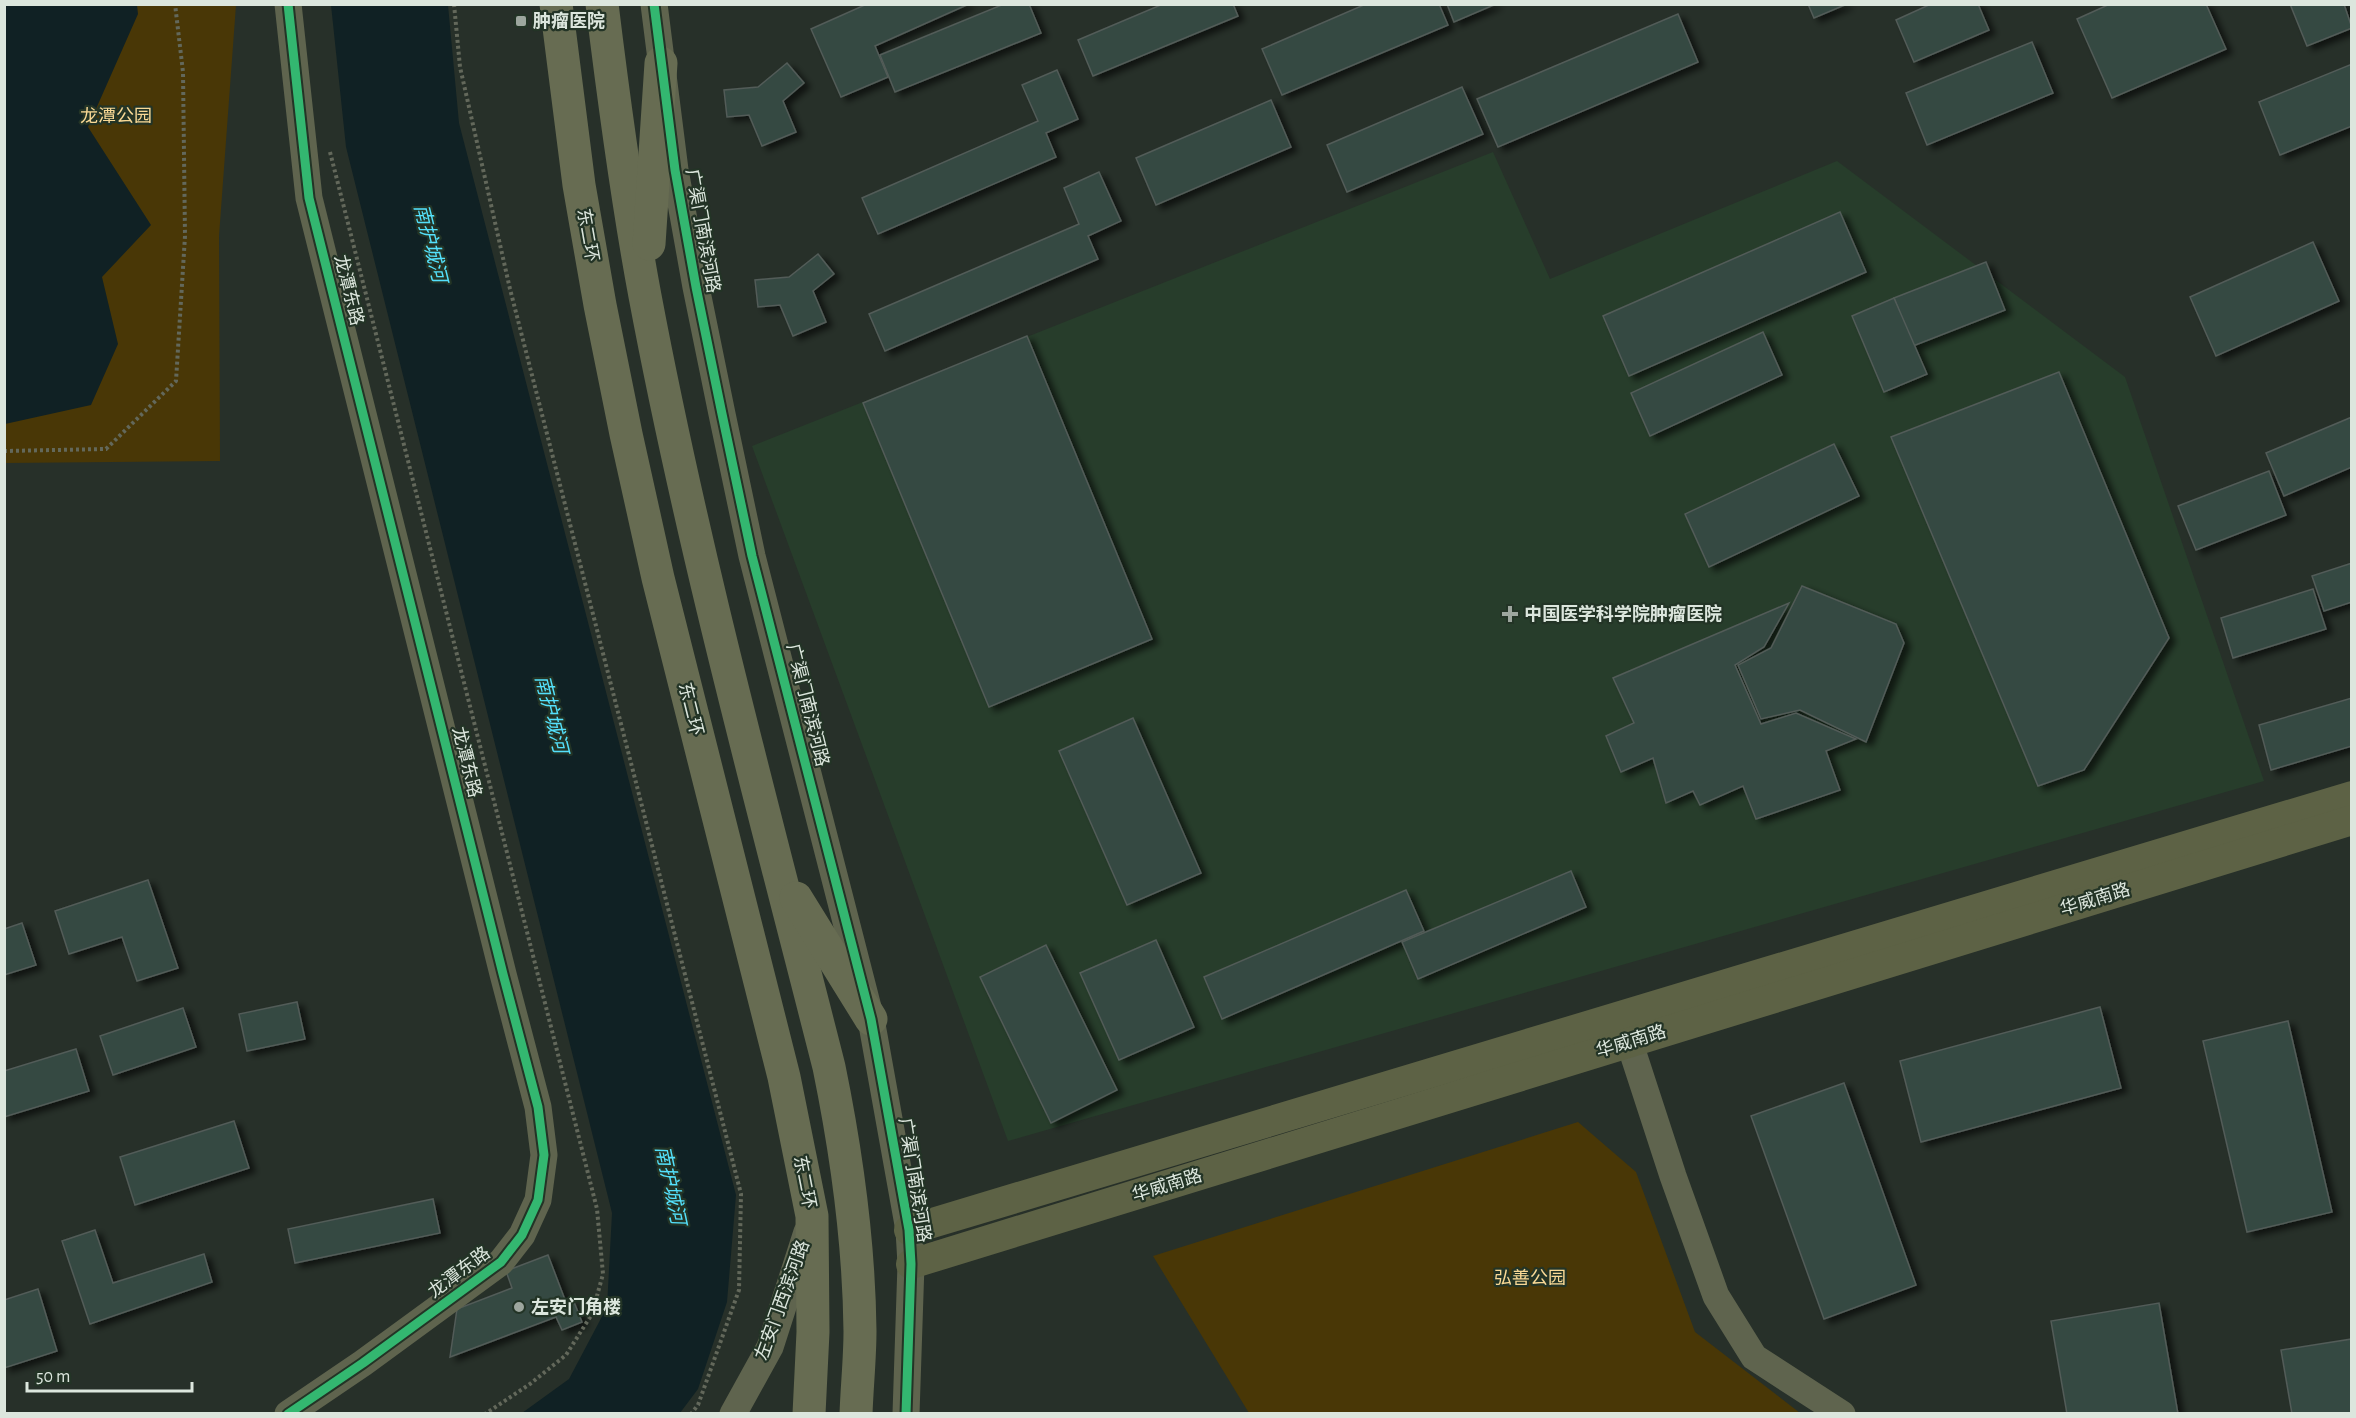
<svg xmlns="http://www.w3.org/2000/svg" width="2356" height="1418" font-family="'Alegreya Sans','Noto Sans SC',sans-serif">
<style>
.built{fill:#273d2b}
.green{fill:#493706}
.water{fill:#102124}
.building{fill:#354843;stroke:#525c58;stroke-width:1.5;filter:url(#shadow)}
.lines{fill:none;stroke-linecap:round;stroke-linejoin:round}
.path{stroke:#63685b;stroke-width:4;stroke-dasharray:3 3;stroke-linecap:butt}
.secondary{stroke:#5f644e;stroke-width:27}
.primary{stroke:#5d6245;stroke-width:30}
.highway{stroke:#676c52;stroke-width:33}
.cycleway-casing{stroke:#233426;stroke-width:13}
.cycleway{stroke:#33b770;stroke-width:9}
.poi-dot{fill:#9da69e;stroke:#233426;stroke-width:2}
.labels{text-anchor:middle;stroke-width:4.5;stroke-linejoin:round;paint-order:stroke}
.poi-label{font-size:18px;font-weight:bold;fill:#dce6dd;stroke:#233426;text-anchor:start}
.park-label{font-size:18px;fill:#f9d995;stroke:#233426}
.street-label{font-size:18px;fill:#dce6dd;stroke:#233426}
.water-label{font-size:20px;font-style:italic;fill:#54e0fb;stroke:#233426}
</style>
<defs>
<filter id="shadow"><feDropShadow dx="6" dy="4" stdDeviation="3" flood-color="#0009"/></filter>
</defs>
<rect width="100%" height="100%" fill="#273029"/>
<!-- built -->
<polygon class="built" points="1493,152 1550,279 1837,161 2125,377 2264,781 1008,1141 752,446"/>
<!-- green -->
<g class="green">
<polygon points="4,5 236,5 219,236 220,461 5,463"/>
<polygon points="1578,1122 1636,1172 1695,1332 1800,1413 1249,1413 1153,1256"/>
</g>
<!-- water -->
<g class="water">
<polygon points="4,5 137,5 138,14 88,127 151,225 102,277 118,344 91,405 5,424"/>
<polygon points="331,5 448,5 459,123 736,1195 727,1302 698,1389 680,1413 522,1413 569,1379 607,1307 612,1213 346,147"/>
</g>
<!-- building -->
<g class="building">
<polygon points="867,4 969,4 875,46 888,77 841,97 811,29"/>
<polygon points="1004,4 1029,4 1041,33 895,92 880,55"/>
<polygon points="1163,4 1233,4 1238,16 1093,76 1078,40"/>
<polygon points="1366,4 1439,4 1448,25 1282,95 1262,49"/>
<polygon points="1447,4 1496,4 1454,22"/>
<polygon points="1808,4 1847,4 1814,18"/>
<polygon points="1931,4 1978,4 1989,30 1914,62 1896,20"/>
<polygon points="2110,4 2206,4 2226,49 2112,98 2077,19"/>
<polygon points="2290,4 2344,4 2352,28 2307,46"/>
<polygon points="1678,14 1698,62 1498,147 1477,99"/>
<polygon points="2032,42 2053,93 1927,145 1906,93"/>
<polygon points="787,63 804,83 783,101 796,132 762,146 749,115 727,117 724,90 758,87"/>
<polygon points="2352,64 2352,126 2280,155 2259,102"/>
<polygon points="1057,70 1078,119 1046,133 1056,157 878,234 862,198 1038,121 1022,85"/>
<polygon points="1462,87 1483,134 1347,192 1327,145"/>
<polygon points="1271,100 1291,147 1156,205 1136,158"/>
<polygon points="1099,172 1121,221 1088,236 1098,259 885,351 869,314 1079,224 1064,188"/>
<polygon points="1840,212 1866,272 1629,376 1603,316"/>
<polygon points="2313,242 2339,301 2216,356 2190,297"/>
<polygon points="818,254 834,274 813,291 826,322 793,336 780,305 758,307 755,280 789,277"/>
<polygon points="1986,262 2005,310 1913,346 1894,298"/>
<polygon points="1894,298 1927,374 1884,392 1852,316"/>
<polygon points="1763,332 1782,375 1650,436 1631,393"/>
<polygon points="1027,336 1152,639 989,707 863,403"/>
<polygon points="2059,372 2169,638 2084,770 2038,786 1891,437"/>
<polygon points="2352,417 2352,467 2284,496 2266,453"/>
<polygon points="1834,444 1859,496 1709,567 1685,514"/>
<polygon points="2269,471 2286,515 2196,550 2178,506"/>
<polygon points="2352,563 2352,602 2324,611 2312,576"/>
<polygon points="1802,586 1896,624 1904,643 1866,742 1800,710 1761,719 1738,665 1771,648"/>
<polygon points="2313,589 2326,629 2233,658 2221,618"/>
<polygon points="1789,603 1764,647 1735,665 1761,724 1796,713 1856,739 1826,751 1840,790 1756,819 1743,786 1700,805 1693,791 1666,803 1653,758 1621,772 1606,736 1634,723 1613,678"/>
<polygon points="2352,698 2352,746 2271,770 2259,725"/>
<polygon points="1133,718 1201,873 1127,905 1059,751"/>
<polygon points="1571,871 1586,907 1418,979 1402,942"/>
<polygon points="148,880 178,968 137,981 122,937 69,954 55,911"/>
<polygon points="1406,890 1424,931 1222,1019 1204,977"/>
<polygon points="22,923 36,965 4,975 4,929"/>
<polygon points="1156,940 1194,1027 1119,1060 1080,973"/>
<polygon points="1046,945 1117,1090 1051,1123 980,977"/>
<polygon points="297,1002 305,1039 247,1051 239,1014"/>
<polygon points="2100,1007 2121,1088 1921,1142 1900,1061"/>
<polygon points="183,1008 196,1047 113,1075 100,1036"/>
<polygon points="2288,1021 2332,1212 2247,1232 2203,1041"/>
<polygon points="76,1049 89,1091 4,1117 4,1071"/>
<polygon points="1844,1083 1916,1285 1824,1319 1751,1116"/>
<polygon points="234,1121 249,1168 135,1205 120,1157"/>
<polygon points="433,1199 440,1233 295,1263 288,1229"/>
<polygon points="95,1230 113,1283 204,1254 212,1282 90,1324 62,1241"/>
<polygon points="548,1255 567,1305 574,1302 582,1322 562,1330 556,1317 450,1357 457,1309 512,1288 506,1271"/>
<polygon points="38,1289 57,1351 4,1368 4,1300"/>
<polygon points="2159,1303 2178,1414 2067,1414 2051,1321"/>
<polygon points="2352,1339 2352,1414 2292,1414 2281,1350"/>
</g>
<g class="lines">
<!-- path -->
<g class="path">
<polyline points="454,4 460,67 510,289 741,1194 739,1290 698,1405 691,1414"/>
<polyline points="330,152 597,1209 603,1274 592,1314 566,1355 530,1384 485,1414"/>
<polyline points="4,451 106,449 176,381 185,236 183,72 175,4"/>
</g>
<!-- secondary -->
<g class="secondary">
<polyline points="288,4 309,198 503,974 538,1107 544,1155 538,1200 522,1235 501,1262 363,1363 288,1414"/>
<polyline points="654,4 675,170 696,287 722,414 752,556 871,1019 909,1230 911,1264 906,1414"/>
<polyline points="1629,1041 1673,1176 1716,1296 1754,1357 1842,1414"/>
<polyline points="733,1414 770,1347 807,1232"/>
</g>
<!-- primary -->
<g class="primary">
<polyline points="909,1230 2352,796"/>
<polyline points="911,1264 2352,820"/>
</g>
<!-- highway -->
<g class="highway">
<polyline points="556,4 579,185 600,305 626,434 658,578 784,1077 812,1216 813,1332 809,1414"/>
<path d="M602,4c12,98 25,196 43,292 49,260 119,515 184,771 18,88 30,174 31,264 0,27 -3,55 -4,83"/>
<polyline points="649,244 661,63"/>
<polyline points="796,898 871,1019"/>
</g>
<!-- cycleway casing -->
<g class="cycleway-casing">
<g id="cycleway">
<polyline points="288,4 309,198 503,974 538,1107 544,1155 538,1200 522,1235 501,1262 363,1363 288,1414"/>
<polyline points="654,4 675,170 696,287 722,414 752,556 871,1019 909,1230 911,1264 906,1414"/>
</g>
</g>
<!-- cycleway -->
<use href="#cycleway" class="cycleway"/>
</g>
<!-- markers -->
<g class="poi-dot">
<rect x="515" y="15" width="12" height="12" rx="3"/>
<path d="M1507 605h6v6h6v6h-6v6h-6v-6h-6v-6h6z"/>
<circle cx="519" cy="1307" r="6"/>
</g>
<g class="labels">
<!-- poi labels -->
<g class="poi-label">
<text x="533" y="27">肿瘤医院</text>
<text x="1524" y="620">中国医学科学院肿瘤医院</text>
<text x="531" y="1313">左安门角楼</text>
</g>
<!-- park labels -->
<g class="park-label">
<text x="116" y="122">龙潭公园</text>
<text x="1530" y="1284">弘善公园</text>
</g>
<!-- street labels -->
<g class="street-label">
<text transform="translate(703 231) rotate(80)" y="6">广渠门南滨河路</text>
<text transform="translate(588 235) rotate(80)" y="6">东二环</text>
<text transform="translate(349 290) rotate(76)" y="6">龙潭东路</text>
<text transform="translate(808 705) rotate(76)" y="6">广渠门南滨河路</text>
<text transform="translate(691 709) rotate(76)" y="6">东二环</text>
<text transform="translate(467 762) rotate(76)" y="6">龙潭东路</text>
<text transform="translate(2095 899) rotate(-17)" y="6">华威南路</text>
<text transform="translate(1631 1041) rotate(-17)" y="6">华威南路</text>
<text transform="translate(915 1180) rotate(81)" y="6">广渠门南滨河路</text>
<text transform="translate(805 1182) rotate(79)" y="6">东二环</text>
<text transform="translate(1167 1185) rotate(-17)" y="6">华威南路</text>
<text transform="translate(459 1272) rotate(-37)" y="6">龙潭东路</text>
<text transform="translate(782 1300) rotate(-70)" y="6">左安门西滨河路</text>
</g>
<!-- water labels -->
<g class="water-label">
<text transform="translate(431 243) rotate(76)" y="7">南护城河</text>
<text transform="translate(552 714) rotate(76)" y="7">南护城河</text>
<text transform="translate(671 1185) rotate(78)" y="7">南护城河</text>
</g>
</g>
<!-- border -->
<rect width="2356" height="1418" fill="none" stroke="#dce6dd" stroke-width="12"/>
<!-- scale -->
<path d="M27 1382v9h165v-9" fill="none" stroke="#dce6dd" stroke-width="3"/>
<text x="36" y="1382" font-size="18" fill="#dce6dd" stroke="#233426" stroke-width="4.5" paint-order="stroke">50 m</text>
</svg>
